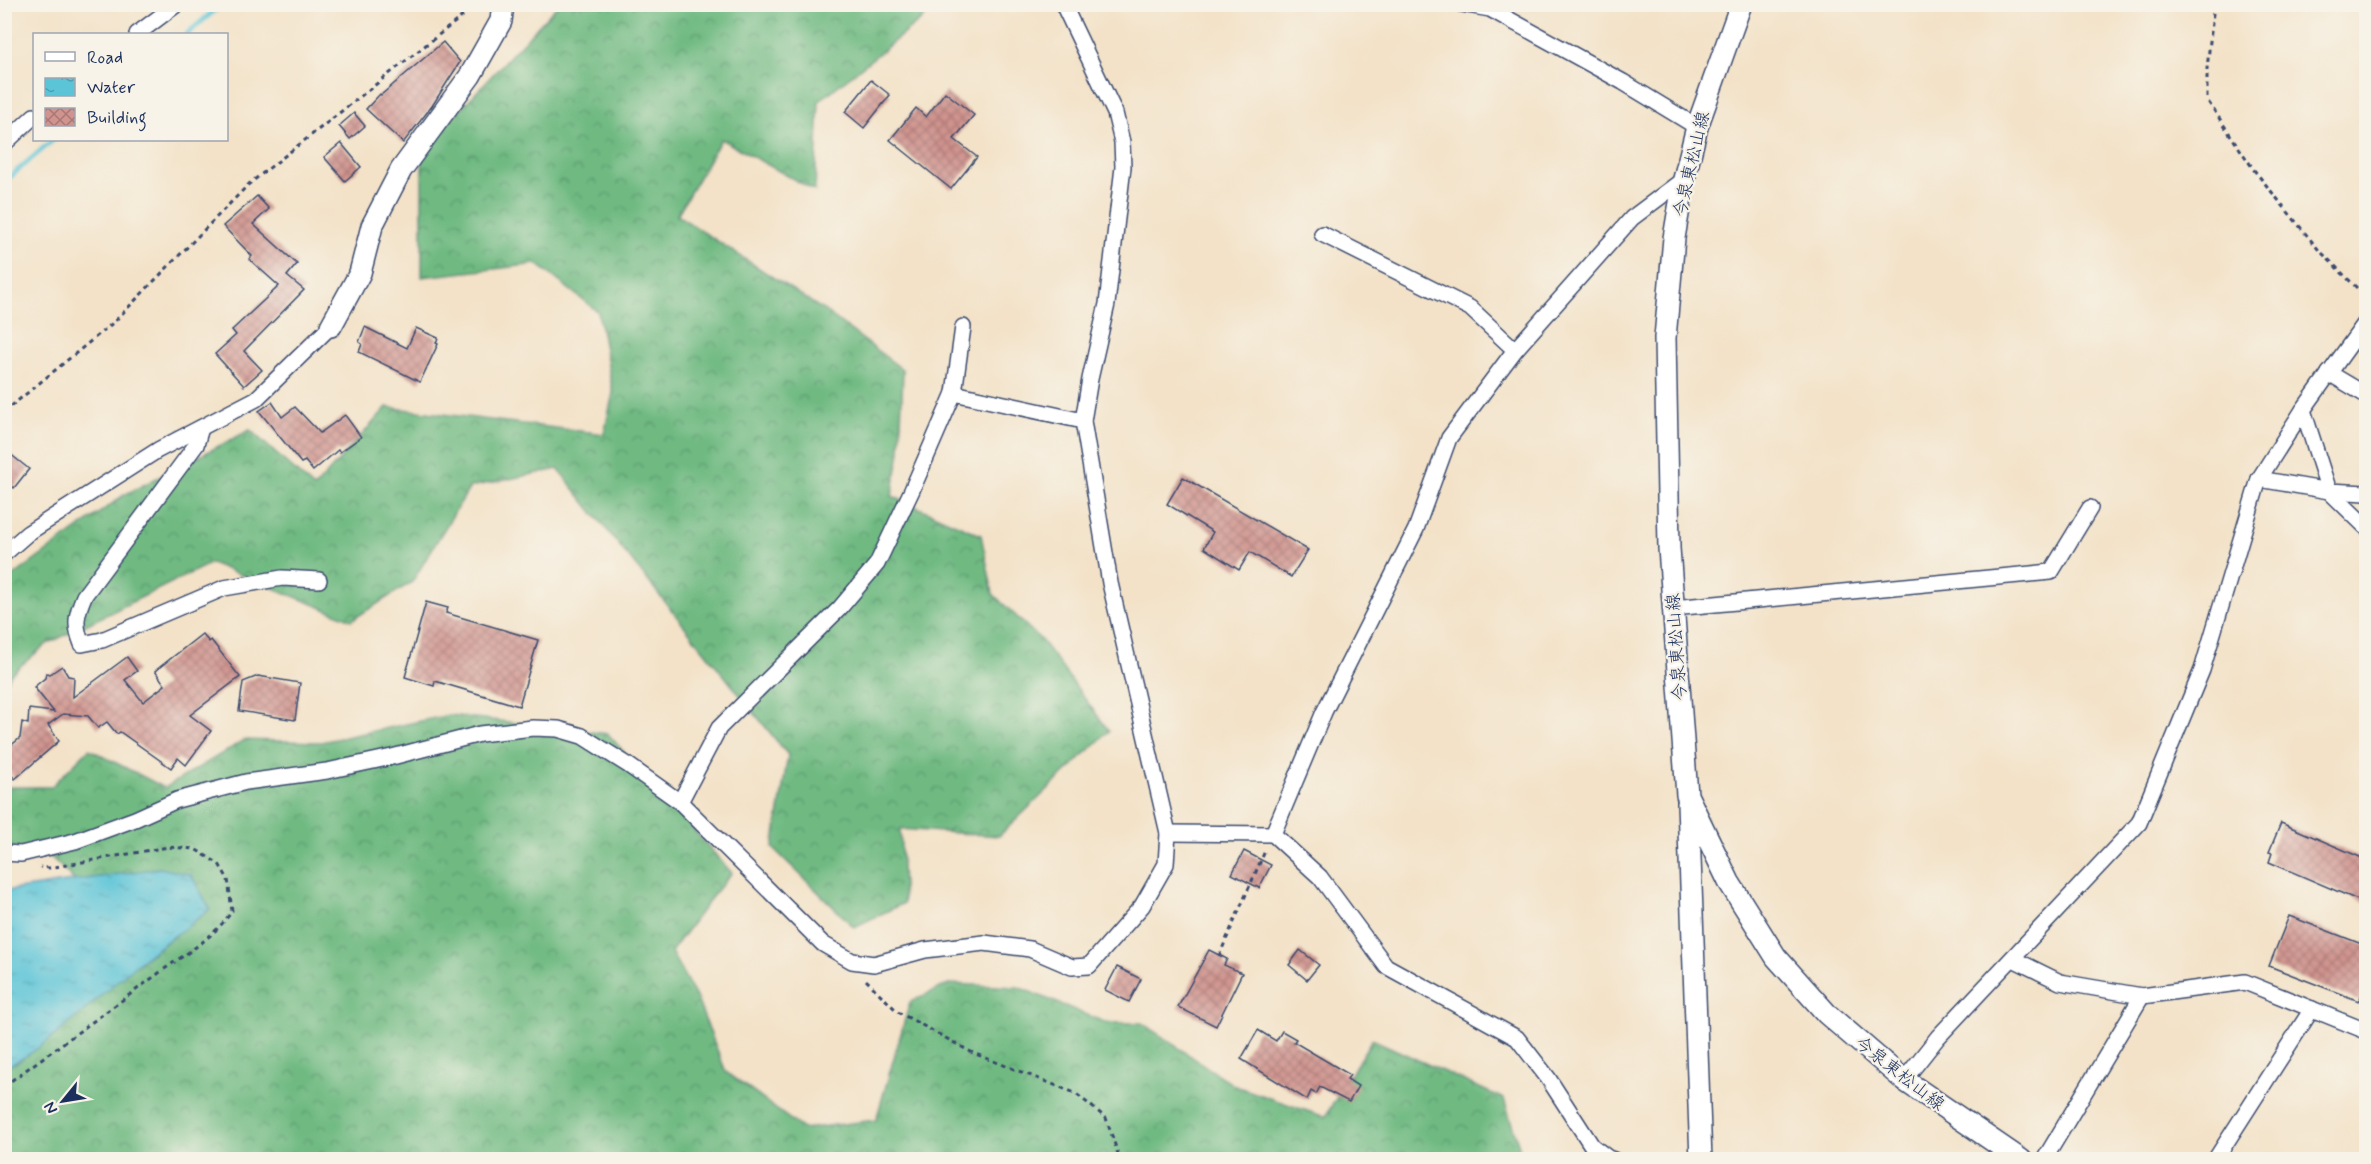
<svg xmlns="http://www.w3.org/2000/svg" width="2371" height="1164" font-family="Mynerve,'Klee One',sans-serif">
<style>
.forest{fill:url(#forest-crowns);stroke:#457470;stroke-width:1.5}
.water{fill:url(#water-ripples);stroke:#3b7a9a;stroke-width:1.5}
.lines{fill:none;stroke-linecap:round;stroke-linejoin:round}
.stream{stroke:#5bc4d7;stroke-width:5}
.building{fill:url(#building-cross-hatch)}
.street-casing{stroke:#3b4a6e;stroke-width:18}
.secondary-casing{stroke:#3b4a6e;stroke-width:24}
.path{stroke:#3b4a6e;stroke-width:3;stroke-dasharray:4.5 4.5;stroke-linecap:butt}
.street{stroke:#fff;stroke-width:15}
.secondary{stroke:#fff;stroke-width:21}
.labels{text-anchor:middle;stroke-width:4.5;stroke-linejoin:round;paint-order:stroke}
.street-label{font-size:18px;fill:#1b2f5e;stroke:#f7f3e8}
</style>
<defs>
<pattern id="forest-crowns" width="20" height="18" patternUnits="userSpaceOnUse" patternTransform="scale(1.5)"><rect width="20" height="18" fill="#6fba82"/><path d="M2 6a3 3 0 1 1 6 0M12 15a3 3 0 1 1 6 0" fill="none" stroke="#5a986e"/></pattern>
<pattern id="water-ripples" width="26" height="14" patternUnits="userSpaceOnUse" patternTransform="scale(1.5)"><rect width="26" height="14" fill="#5bc4d7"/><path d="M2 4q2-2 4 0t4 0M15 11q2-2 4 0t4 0" fill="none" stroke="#4aa0b2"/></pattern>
<pattern id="building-cross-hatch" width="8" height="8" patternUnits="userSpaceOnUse" patternTransform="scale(1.5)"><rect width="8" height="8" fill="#d0938d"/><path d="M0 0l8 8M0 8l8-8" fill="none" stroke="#a87876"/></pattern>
</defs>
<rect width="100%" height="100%" fill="#f7f3e8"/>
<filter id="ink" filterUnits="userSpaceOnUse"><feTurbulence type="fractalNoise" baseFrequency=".0167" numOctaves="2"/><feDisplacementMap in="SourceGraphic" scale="12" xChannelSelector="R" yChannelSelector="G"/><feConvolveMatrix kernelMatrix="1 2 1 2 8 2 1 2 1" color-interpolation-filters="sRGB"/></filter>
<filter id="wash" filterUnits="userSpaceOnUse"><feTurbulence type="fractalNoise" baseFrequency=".008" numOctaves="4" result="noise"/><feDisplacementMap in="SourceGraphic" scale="24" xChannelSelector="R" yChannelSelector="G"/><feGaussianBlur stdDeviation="1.35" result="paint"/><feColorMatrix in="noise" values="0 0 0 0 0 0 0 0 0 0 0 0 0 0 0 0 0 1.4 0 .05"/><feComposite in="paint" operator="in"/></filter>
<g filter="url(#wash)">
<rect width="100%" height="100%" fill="#f3e2c8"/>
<!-- forest -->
<g class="forest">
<polygon points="558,5 933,5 932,11 819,101 815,191 721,139 677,215 828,313 903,370 900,452 892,496 981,535 993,594 1041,640 1109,731 999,836 900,829 904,903 854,927 773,848 788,755 558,469 470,487 412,582 352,620 211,563 47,644 11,674 5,687 5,587 12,577 124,495 250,430 314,488 387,407 604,434 613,393 598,312 537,264 422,277 422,150"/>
<polygon points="449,715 608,734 732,873 711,898 671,952 696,997 726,1072 803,1129 876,1120 910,1002 949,984 1018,987 1107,1023 1142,1023 1235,1086 1325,1117 1372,1039 1504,1099 1523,1159 5,1160 5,1067 18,1062 131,969 210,909 160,868 76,882 52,858 5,845 5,787 51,787 89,749 165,788 244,740 321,742"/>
</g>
<!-- water -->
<path class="water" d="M160,868l31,7 19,34c-27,22 -56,40 -81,62 -35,29 -83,79 -124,96v-176z"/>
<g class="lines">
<!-- stream -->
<g class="stream">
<polyline points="187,34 222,4"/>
<polyline points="4,182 53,140"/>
</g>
</g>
<g id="blocks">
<!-- building -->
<g class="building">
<polygon points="443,42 460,62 432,106 403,143 366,109 380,94 381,95"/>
<polygon points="871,80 890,95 864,128 845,112"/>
<polygon points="945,92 974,115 954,139 977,157 951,189 890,140 916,108 926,117"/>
<polygon points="354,113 365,126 350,139 339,126"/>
<polygon points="341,143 361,167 345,181 324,157"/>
<polygon points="257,196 269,209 253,224 297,264 287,276 304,290 244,351 262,370 244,386 215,354 236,335 232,330 279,286 249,259 252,256 223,226"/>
<polygon points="365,327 407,348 416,328 438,338 436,343 438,344 420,382 359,352 362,344 359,342"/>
<polygon points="272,402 282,417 295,407 320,433 345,415 361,437 340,452 338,450 313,471 305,461 301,463 259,411"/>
<polygon points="4,449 29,469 14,488 4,480"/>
<polygon points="1183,477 1308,550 1291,577 1250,552 1239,570 1204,548 1213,532 1167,504"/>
<polygon points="426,602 448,608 446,613 538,640 519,706 435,681 434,686 405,677"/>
<polygon points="202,634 209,642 211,640 240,677 190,715 211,731 186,765 178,758 171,768 120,732 117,734 107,722 98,728 88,716 63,714 48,725 59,741 15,779 4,767 4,751 20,738 22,722 28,724 29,709 54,712 34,687 45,678 46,673 50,674 62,666 68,676 74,677 73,697 127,657 137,671 125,680 143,702 165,685 155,671"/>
<polygon points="258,676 300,683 295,720 239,711 243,682"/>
<polygon points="2281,823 2367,860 2367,904 2269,862 2272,853 2269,852"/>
<polygon points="1244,851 1271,865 1259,888 1232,874"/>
<polygon points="2289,916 2367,946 2367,981 2359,1001 2269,966"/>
<polygon points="1209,950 1227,959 1224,965 1242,973 1216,1026 1178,1007"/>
<polygon points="1300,950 1319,965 1307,980 1289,965"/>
<polygon points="1117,967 1141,979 1129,1002 1105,990"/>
<polygon points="1258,1030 1276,1041 1282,1031 1296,1039 1294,1042 1350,1075 1347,1079 1358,1086 1349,1102 1320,1087 1316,1094 1311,1091 1307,1100 1241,1059"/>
</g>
</g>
</g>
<g filter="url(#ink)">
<use href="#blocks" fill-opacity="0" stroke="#3b4a6e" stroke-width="1.5"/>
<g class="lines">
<!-- street casing -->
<g class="street-casing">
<g id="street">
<polyline points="1461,4 1490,9 1623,82 1697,127"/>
<polyline points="137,34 177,4"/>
<polyline points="4,144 34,116"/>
<polyline points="1322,234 1470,308 1515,350"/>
<polyline points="2329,373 2366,395"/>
<polyline points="954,393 963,327"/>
<polyline points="2303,410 2329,491 2366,493"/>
<path d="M201,428l-5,17 -112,151c-8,19 -10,29 -2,48l20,-4 122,-52 58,-10 37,2"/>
<polyline points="2259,479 2329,491 2366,527"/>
<polyline points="4,554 28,533 158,450 256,399 331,326"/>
<polyline points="1673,608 2051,572 2090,508"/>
<polyline points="680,802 719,728 840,608 877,564 912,490 954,393 1083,421"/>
<polyline points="1168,833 1273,834 1320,877 1386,966 1517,1038 1548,1078 1592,1146 1608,1158 1614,1160"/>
<polyline points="1273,834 1324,712 1416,529 1449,438 1515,350 1632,218 1684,179"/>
<polyline points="4,853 21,854 75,841 135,819 177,800 246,782 327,771 392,757 480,734 533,728 558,729 582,736 628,765 680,802 823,944 852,961 874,964 925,950 984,943 1030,949 1072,967 1089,966 1142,906 1166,864 1168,833 1110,583 1083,421 1090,379 1107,304 1123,167 1122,142 1115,113 1063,4"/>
<polyline points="2013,959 2060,982 2142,996 2245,982 2366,1031"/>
<polyline points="1904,1080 1938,1037 2139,823 2202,670 2259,479 2303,410 2366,322"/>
<polyline points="2044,1160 2142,996"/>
<polyline points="2215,1160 2312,1009"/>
</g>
</g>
<!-- secondary casing -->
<g class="secondary-casing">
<g id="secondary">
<polyline points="1741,4 1697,127 1684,179 1674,238 1665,338 1669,548 1687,795 1729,882 1776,957 1827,1014 1904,1080 2021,1160"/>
<polyline points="331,326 360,273 372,226 401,170 470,76 501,21 503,4"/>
<polyline points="1688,803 1701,1160"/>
</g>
</g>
<!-- path -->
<g class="path">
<polyline points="2214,4 2207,69 2207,100 2254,170 2318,249 2366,297"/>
<polyline points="4,412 114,322 249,184 478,4"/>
<polyline points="1219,956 1265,851"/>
<polyline points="866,980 898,1012 973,1053 1075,1093 1106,1118 1120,1160"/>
<path d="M4,1086c52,-38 104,-75 155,-113 27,-20 54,-34 73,-62l-4,-32 -9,-15 -24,-15 -27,-2 -119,21 -9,-1"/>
</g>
<!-- street -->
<use href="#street" class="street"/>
<!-- secondary -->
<use href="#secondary" class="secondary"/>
</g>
</g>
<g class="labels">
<!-- street labels -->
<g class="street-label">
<text transform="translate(1691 164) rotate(-77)" y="6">今泉東松山線</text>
<text transform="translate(1676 647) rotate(-94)" y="6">今泉東松山線</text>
<text transform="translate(1900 1073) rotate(38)" y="6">今泉東松山線</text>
</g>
</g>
<!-- margin -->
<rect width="2371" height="1164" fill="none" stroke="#f7f3e8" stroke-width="24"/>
<!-- legend -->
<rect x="33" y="33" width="195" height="108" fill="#f7f3e8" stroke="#9fa5b1" stroke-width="1.5"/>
<rect x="45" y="52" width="30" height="9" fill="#ffffff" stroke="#9fa5b1" stroke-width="1.5"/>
<text x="87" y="63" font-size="18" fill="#1b2f5e">Road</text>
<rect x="45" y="78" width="30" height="18" fill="url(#water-ripples)" stroke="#9fa5b1" stroke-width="1.5"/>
<text x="87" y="93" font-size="18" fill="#1b2f5e">Water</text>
<rect x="45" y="108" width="30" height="18" fill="url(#building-cross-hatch)" stroke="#9fa5b1" stroke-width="1.5"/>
<text x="87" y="123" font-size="18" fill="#1b2f5e">Building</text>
<!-- north arrow -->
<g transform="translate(63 1101) rotate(240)" stroke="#f7f3e8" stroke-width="4.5" paint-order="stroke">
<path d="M0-4.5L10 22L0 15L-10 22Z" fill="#1b2f5e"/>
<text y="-9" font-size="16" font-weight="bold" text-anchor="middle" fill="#1b2f5e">N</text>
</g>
</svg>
